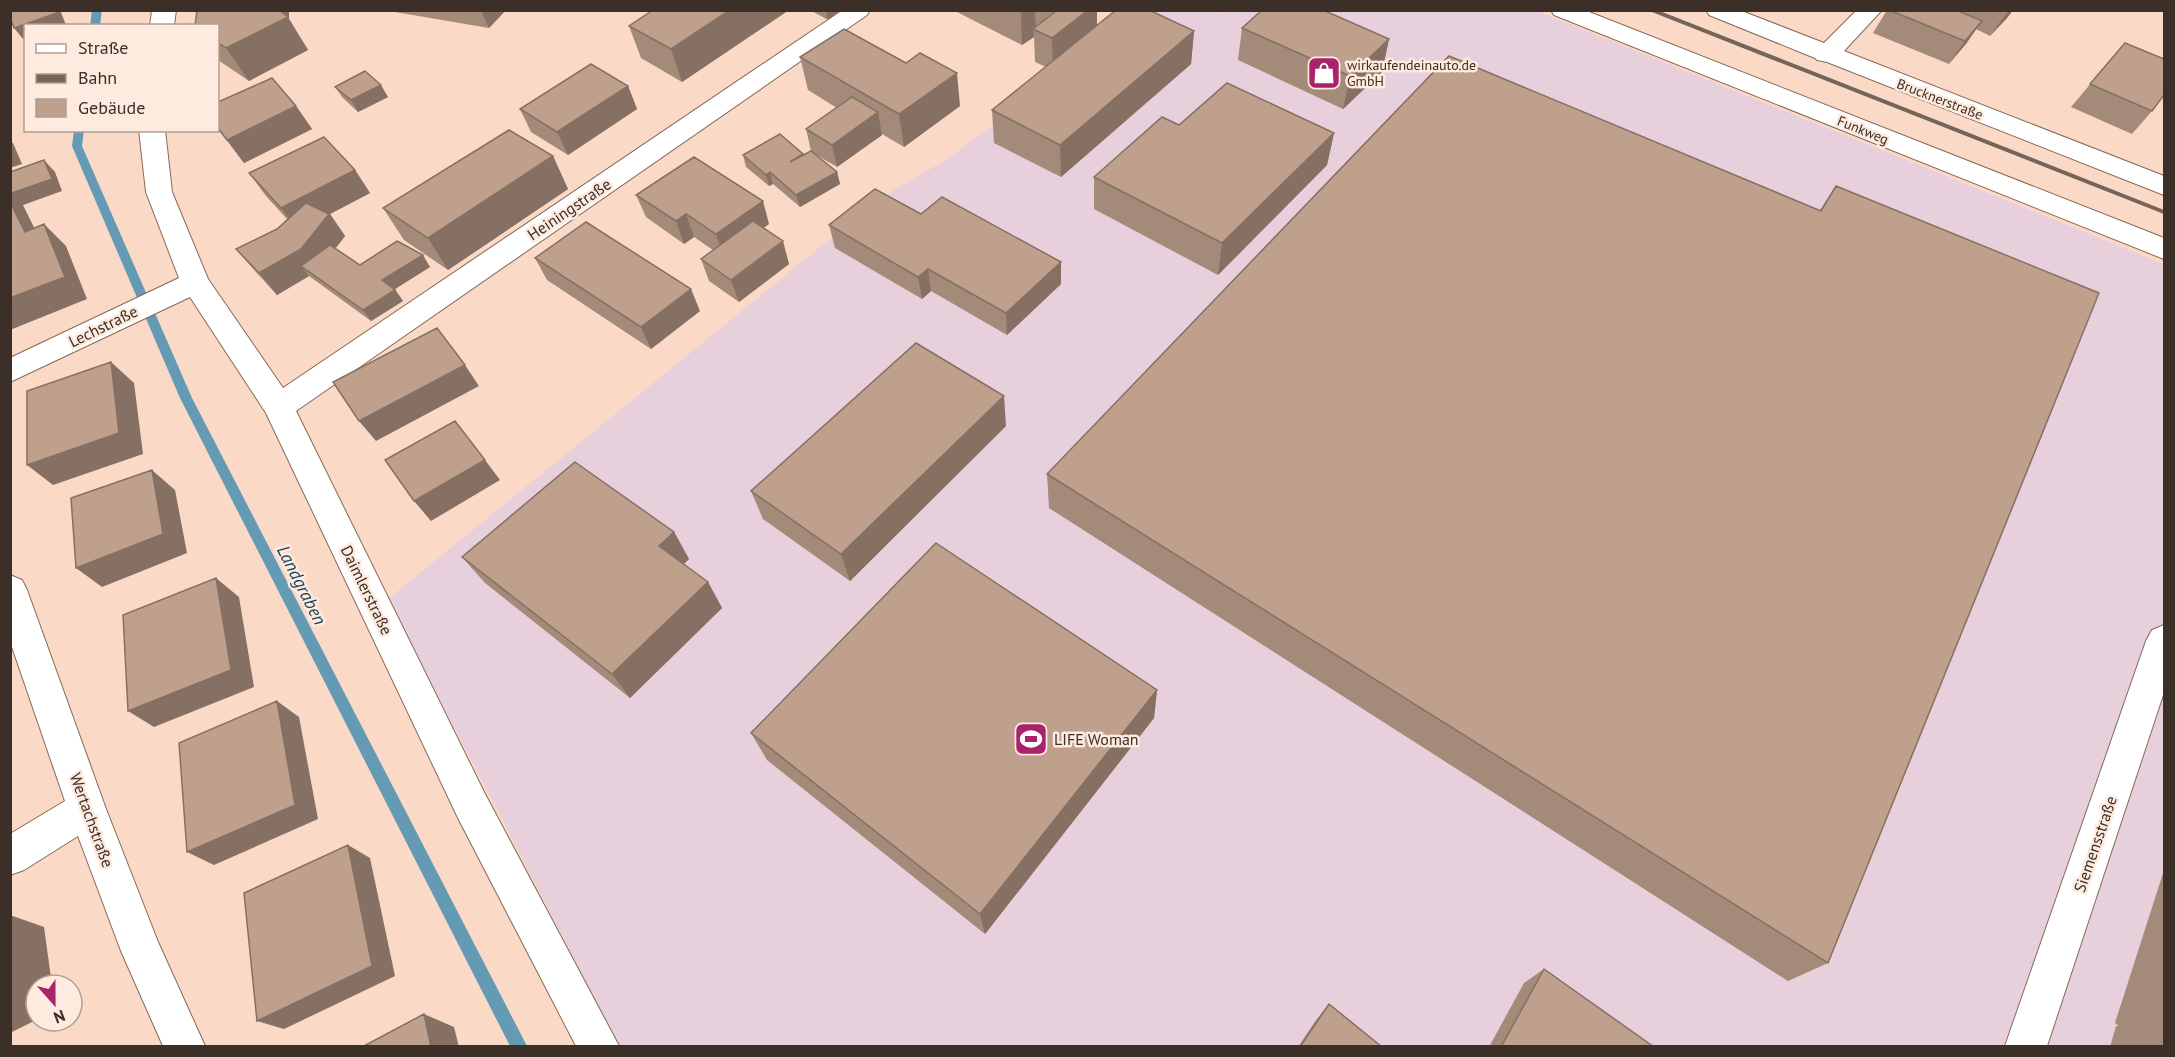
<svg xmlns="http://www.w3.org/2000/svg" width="2175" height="1057" viewBox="0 0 2175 1057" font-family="'PT Sans',sans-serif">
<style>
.industrial{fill:#e7d0dc}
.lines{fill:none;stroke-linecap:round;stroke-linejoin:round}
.stream{fill:#659ab4;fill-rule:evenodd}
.street-casing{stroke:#856957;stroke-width:2}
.street{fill:#fff;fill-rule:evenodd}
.rail{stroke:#766458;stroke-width:4}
.wall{fill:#a38a79}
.shaded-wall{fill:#857063}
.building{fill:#bea08d;stroke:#857063;stroke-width:1.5}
.labels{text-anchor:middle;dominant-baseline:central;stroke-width:5;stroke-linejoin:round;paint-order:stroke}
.far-poi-label{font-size:14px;fill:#3b2f27;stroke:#feeade;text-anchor:start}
.far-street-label{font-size:14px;fill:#3b2f27;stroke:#feeade}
.street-label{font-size:16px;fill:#3b2f27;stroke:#feeade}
.poi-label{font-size:16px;fill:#3b2f27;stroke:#feeade;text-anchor:start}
.water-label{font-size:18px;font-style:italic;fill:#154255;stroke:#feeade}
</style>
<rect width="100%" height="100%" fill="#fadac6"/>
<path class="industrial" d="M1215 10 1220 13 1223 10 1537 11 2164 264V1046H619L388 599 879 199 949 158 1145 11Z"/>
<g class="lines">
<path class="stream" d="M92 10H102L100 26H90Z
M74 130H84L82 146 192 398 527 1046H510L180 398 72 146Z"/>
<defs>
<path id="street" d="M152 10H176L174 26H150Z
M843 10H870L867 15 296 411 484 792 619 1046H576L458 818 266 413 190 297 10 382V358L179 278 146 192 139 130H165L172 192 208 279 283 388Z
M1551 10H1584L2164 238V259L1554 15Z
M1706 10H1739L1824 43 1857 10H1882L1844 51 2164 176V195L1827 62 1817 60 1815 58 1709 15Z
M10 575 22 580 27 590 106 809 158 942 205 1046H163L121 951 78 836 24 870 10 875V834L65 801 10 641Z
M2164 625V692L2047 1046H2005L2146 641 2152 630Z"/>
</defs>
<use href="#street" class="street-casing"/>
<use href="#street" class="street"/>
<path class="rail" d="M1652 10 2164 212"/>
</g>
<path class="wall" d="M394 10H506L489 28 395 12Z
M653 10H789L682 82 641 58 629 26Z
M810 10H841L828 20Z
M953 10H1097V26L1194 31 1191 64 1061 177 994 143 992 110 1046 67 1035 62 1034 37 1022 45Z
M1887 10H2013L2007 18 1990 36 1976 29 1949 64 1873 33Z
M289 19 308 50 249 81 218 60V26Z
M1242 28 1389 39 1382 72 1343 109 1238 60Z
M2125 43 2152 111 2132 134 2071 107Z
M800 57 960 106 904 147 882 134V135L837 167 815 154 837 172 840 184 800 207 773 184 769 186 746 167 743 155H804L811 151 806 129 837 108 808 90Z
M628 86 637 109 568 155 531 132 520 109Z
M335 87 388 97 358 112 343 98Z
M218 102 296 106 312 129 244 163 218 129Z
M1179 125 1334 133 1327 165 1218 275 1094 209V177Z
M553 156 568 189 448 270 404 240 383 208Z
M355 170 370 193 330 214 345 236 335 249 360 265 430 267 395 289 403 301 371 321 309 276 277 295 255 271 236 249 277 229 287 219 266 196 249 173Z
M1836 186 1828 963 1788 981 1049 508 1047 474 1820 210Z
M636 195 769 224 763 228 789 264 739 302 709 281 701 259 713 250 694 237 684 244 646 217Z
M921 214 1061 284 1007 335 931 291 922 299 835 248 829 225Z
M535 258 700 311 651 349 547 280Z
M1006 426 850 581 763 519 751 491Z
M674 532 689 559 684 564 708 582 722 608 630 698 485 583 462 557Z
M1157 690 1154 718 985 934 767 760 751 733Z
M2164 870V1047H2110L2116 1026H2119L2115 1023Z
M1544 969 1654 1047H1489L1524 983Z
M1329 1004 1382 1047H1298L1316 1020Z"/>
<path class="shaded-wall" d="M56 10H60L66 25 26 26V39L24 40 14 28Z
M273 10H289V19L308 50 249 81 226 48Z
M481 10H506L489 28Z
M730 10H789L682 82 671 49Z
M826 10H841L828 20Z
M1023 10H1035L1036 30 1033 29 1034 37 1022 45 1021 12Z
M1088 10H1097V37L1053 71 1052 38Z
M2009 10H2013L2007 18 1990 36Z
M1982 21 1966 44 1949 64 1965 41Z
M1194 31 1191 64 1061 177 1060 145Z
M1389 39 1382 72 1343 109 1350 76Z
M957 73 960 106 904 147 899 114Z
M381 85 388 97 358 112 351 100Z
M628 86 637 109 568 155 557 132Z
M296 106 312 129 244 163 227 140Z
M878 112 882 135 837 167 832 145Z
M1334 133 1327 165 1218 275 1222 243Z
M10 141 13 143 22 164 10 168Z
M553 156 568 189 448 270 428 238Z
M44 160 55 172 62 191 23 205 47 254 25 232 10 202V192L12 193Z
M355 170 370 193 330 214 345 236 318 271 301 266 309 276 277 295 259 273 298 231 281 208Z
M770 172 773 184 769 186 766 175Z
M837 172 840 184 800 207 796 195Z
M763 201 769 224 723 257 716 234Z
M686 214 694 237 684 244 676 221Z
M44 224 66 246 87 299 10 330V298Z
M783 241 789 264 739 302 731 280Z
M423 255 430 267 390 292 382 280Z
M1061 262V284L1007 335 1006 313Z
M928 269 931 291 922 299 918 277Z
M691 289 700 311 651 349 641 327Z
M395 290 403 301 371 321 363 310Z
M111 362 134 383 143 454 53 485 27 465Z
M465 365 479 386 376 441 359 421Z
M1004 396 1006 426 850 581 841 554Z
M485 460 500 480 431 521 414 501Z
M152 470 175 490 187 553 102 587 76 568Z
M674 532 689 559 674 573 659 546Z
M216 578 239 597 254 687 154 727 128 711Z
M708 582 722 608 630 698 612 674Z
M1157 690 1154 718 985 934 980 914Z
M277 701 299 717 318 819 214 865 187 852Z
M348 845 370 858 395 976 284 1029 257 1021Z
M10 915 44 927 52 985H36V1020L10 1033Z
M424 1014 454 1027 459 1047H431Z"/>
<path class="building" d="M10 10H56L57 13 14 28 10 17Z
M197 10H279L288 17 226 48 218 43V26H195Z
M653 10H730L671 49 629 26Z
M1051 10H1088L1052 38 1033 29 1055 12Z
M1116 10H1149L1194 31 1060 145 992 110Z
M1262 10H1323L1389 39 1350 76 1242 28Z
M1889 10H1956L1982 21 1965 41Z
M844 29 906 63 920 53 957 73 899 114 800 57Z
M2125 43 2164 59V95L2152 111 2090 84Z
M1449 56 1821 211 1836 186 2099 293 1828 963 1047 474Z
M591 64 628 86 557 132 520 109Z
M365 71 381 85 351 100 335 87Z
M272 78 296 106 227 140 218 128V102Z
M1227 83 1334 133 1222 243 1094 177 1162 117 1179 125Z
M852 97 878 112 832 145 806 129Z
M509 130 553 156 428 238 383 208Z
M780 134 803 154 790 162 811 151 837 172 796 195 770 172 766 175 743 155Z
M324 137 355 170 281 208 249 173Z
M694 157 763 201 716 234 686 214 676 221 636 195Z
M44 160 52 179 12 193 10 189V172Z
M875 189 921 214 942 197 1061 262 1006 313 928 269 918 277 829 225Z
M10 202 25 232 44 224 65 277 10 298Z
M306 203 329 214 301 249 259 273 236 249 277 229Z
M753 221 783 241 731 280 701 259Z
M586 222 691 289 641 327 535 258Z
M397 241 423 255 382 280 395 290 363 310 301 266 330 245 360 265Z
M437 328 465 365 359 421 333 382Z
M916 343 1004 396 841 554 751 491Z
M111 362 119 433 27 465V391Z
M455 421 485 460 414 501 385 460Z
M575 462 674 532 659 546 708 582 612 674 462 557Z
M152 470 163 534 76 568 71 498Z
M936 543 1157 690 980 914 751 733Z
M216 578 231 670 128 711 123 615Z
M277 701 295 805 187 852 179 743Z
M348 845 372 966 257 1021 244 893Z
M1544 969 1654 1047H1501Z
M1329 1004 1382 1047H1300Z
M424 1014 431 1047H362Z"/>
<defs>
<symbol id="shop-square" viewBox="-11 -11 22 22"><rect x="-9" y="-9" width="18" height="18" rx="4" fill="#a9226b" stroke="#feeade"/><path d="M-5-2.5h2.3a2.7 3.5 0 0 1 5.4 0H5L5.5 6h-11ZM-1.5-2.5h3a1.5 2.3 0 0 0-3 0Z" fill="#fff"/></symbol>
<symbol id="stadium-square" viewBox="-11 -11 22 22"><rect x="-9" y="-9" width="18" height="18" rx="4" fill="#a9226b" stroke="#feeade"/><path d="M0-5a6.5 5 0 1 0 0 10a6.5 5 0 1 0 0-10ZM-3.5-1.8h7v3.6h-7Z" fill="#fff"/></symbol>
</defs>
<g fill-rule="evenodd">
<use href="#shop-square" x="1305" y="54" width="38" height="38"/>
<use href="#stadium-square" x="1012" y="720" width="38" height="38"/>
</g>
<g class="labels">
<g class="far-poi-label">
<text x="1347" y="65">wirkaufendeinauto.de<tspan x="1347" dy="16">GmbH</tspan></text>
</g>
<g class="far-street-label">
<text transform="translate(1940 99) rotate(21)">Brucknerstraße</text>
<text transform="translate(1863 130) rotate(22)">Funkweg</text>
</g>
<g class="street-label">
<text transform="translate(569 209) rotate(-34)">Heiningstraße</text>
<text transform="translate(103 326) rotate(-26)">Lechstraße</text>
<text transform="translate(367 590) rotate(64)">Daimlerstraße</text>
<text transform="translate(92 820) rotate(70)">Wertachstraße</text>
<text transform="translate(2095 844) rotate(-71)">Siemensstraße</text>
</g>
<g class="poi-label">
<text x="1054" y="739">LIFE Woman</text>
</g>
<g class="water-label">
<text transform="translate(302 585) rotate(63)">Landgraben</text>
</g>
</g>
<rect width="2175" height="1057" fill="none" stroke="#3b2f27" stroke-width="24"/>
<rect x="24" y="24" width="195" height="108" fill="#feeade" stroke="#b09f95" stroke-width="1.5"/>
<rect x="36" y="44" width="30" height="9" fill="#ffffff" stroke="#b09f95" stroke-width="1.5"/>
<text x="78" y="54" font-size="18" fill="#3b2f27">Straße</text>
<rect x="36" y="74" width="30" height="9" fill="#766458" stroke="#b09f95" stroke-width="1.5"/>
<text x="78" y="84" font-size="18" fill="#3b2f27">Bahn</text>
<rect x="36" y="99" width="30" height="18" fill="#bea08d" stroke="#b09f95" stroke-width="1.5"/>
<text x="78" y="114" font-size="18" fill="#3b2f27">Gebäude</text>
<g transform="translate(54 1003) rotate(159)"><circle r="28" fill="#feeade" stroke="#b09f95" stroke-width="1.5"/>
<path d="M0-4.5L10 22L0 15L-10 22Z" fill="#a9226b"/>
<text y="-9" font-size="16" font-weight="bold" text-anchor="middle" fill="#3b2f27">N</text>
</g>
</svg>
